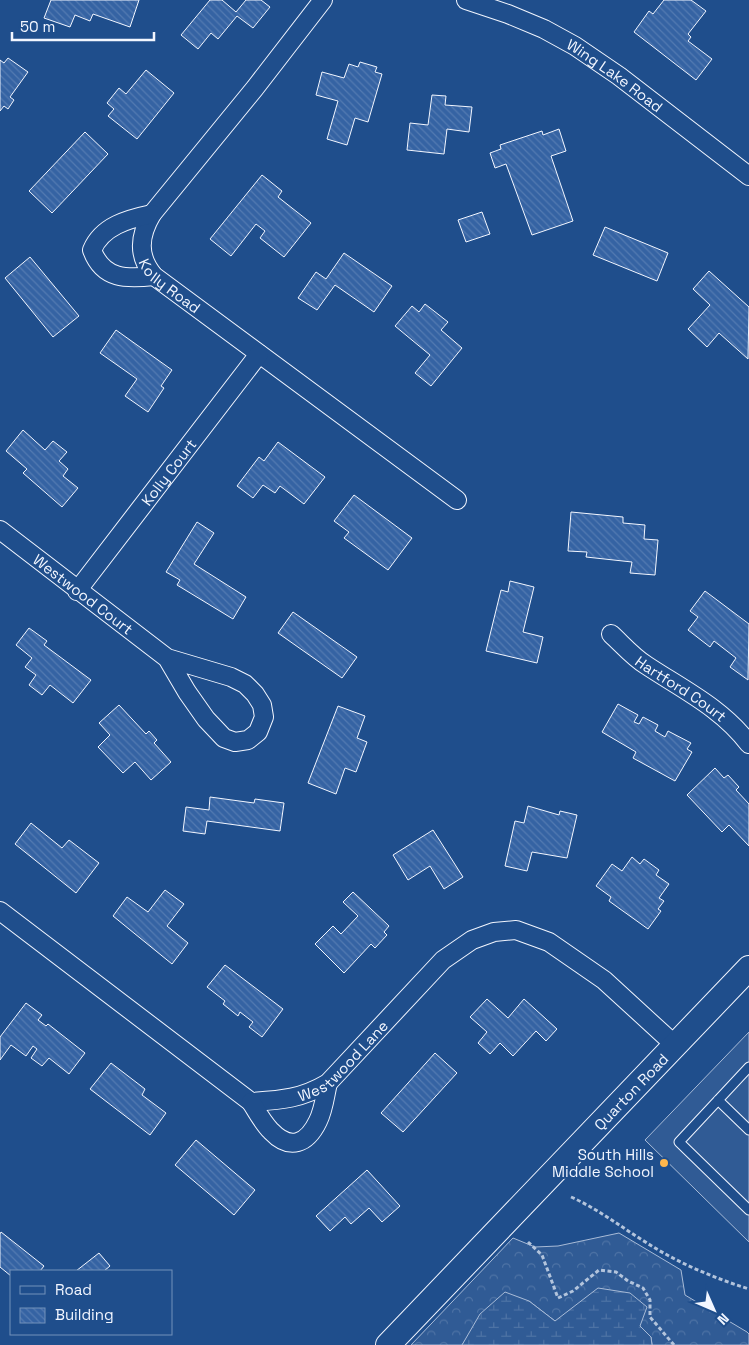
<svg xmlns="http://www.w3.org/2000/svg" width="749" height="1345" viewBox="0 0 749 1345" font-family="'Space Grotesk',sans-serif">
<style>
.forest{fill:url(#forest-crowns);stroke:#a8bbd7}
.wetland{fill:url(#wetland-marsh);stroke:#a8bbd7}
.built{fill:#305b95;stroke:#a8bbd7}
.building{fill:url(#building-back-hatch);stroke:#f2f6ff}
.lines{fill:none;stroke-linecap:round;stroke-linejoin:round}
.lane-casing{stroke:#f2f6ff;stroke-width:11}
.street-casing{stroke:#f2f6ff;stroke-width:20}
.secondary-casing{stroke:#f2f6ff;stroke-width:26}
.path{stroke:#b3c4dc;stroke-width:3;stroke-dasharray:4 2.5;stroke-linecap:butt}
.lane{stroke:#1f4e8c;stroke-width:9}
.street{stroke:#1f4e8c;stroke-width:18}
.secondary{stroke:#1f4e8c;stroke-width:24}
.poi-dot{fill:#ffb74d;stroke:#1f4e8c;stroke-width:2}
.labels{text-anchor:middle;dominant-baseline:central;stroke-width:4;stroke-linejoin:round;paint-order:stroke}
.street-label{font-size:15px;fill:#f2f6ff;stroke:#1f4e8c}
.poi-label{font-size:15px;fill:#f2f6ff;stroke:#1f4e8c;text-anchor:end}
</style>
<defs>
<pattern id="forest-crowns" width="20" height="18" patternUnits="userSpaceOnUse" patternTransform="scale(1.25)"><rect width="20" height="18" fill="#305b95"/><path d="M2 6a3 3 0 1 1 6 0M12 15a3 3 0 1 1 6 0" fill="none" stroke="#4e73a5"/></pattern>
<pattern id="wetland-marsh" width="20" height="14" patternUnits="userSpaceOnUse" patternTransform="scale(1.25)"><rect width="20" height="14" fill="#305b95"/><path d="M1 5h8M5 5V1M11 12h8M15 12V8" fill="none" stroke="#4e73a5"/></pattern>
<pattern id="building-back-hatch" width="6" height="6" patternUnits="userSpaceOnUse" patternTransform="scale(1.25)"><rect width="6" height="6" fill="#3563a3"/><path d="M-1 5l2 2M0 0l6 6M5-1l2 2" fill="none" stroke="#537ab1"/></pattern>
</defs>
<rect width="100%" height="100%" fill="#1f4e8c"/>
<path class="forest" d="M619 1233 681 1270 685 1295 747 1332 749 1334V1345H652L651 1337 640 1326 555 1321 529 1301 468 1336 462 1345H411L513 1238 535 1247 558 1246Z"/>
<path class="wetland" d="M598 1288 630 1293 647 1307 640 1326 651 1337 652 1345H462L480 1314 505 1292 529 1301 555 1321Z"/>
<path class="built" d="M749 1032V1242L645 1140Z"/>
<path class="building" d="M51 0H139L130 27 93 14 90 21 75 15 70 27 44 18Z
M210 0H222L236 12 246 0H261L270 7 253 28 237 16 218 39 211 33 198 49 181 35Z
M664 0H691L706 11 688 34 691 37 688 41 712 59 696 80 634 32 649 11 653 14Z
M8 58 28 72 10 97 14 100 8 109 4 106 0 111V60L4 63Z
M360 62 377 67 375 72 382 74 368 122 355 118 347 145 327 139 338 101 316 95 322 72 344 78 349 64 358 67Z
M146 70 174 93 137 139 108 116 114 109 107 103 119 88 126 94Z
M432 95 446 96 445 105 472 107 469 132 447 129 444 154 407 150 410 123 428 125Z
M559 129 566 151 551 156 573 221 532 235 506 164 495 168 490 153 501 149 500 145 542 131 543 135Z
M85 132 108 154 52 213 29 191Z
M262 175 282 191 278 197 311 223 284 257 260 238 265 231 256 224 231 256 210 239Z
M482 212 490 234 466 242 458 220Z
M605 227 668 253 657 281 593 255Z
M344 253 392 286 374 312 335 285 317 310 298 298 316 272 326 279Z
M30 257 79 316 53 337 5 278Z
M709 271 749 307 748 359 719 333 707 347 688 329 710 305 693 289Z
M425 304 448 322 441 330 462 348 431 386 415 373 430 355 395 326 412 306 419 312Z
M116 330 172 370 161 386 164 388 148 412 125 396 137 379 100 353Z
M23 430 45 450 53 441 67 452 59 461 68 469 63 476 78 488 62 507 23 473 27 469 6 451Z
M278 442 325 477 304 504 280 486 275 493 263 485 253 498 237 486 259 457 264 461Z
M354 495 412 538 388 570 344 538 349 532 334 521Z
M571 512 623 517V523L645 525 644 539 658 540 655 575 630 573 632 562 586 557 587 552 568 551Z
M197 522 214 533 194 564 246 597 233 619 177 585 180 580 166 572Z
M510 581 534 587 523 632 543 637 537 663 486 651 501 590 508 592Z
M705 591 749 624 748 680 730 667 736 658 714 641 710 647 688 630 698 617 690 611Z
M293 612 357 657 342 678 278 633Z
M29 628 47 641 44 645 91 680 73 703 50 685 42 695 29 685 36 675 25 667 32 658 16 645Z
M618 704 638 715 634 722 639 724 643 717 658 725 655 731 665 737 668 731 691 743 687 749 692 752 675 781 633 758 636 752 602 732Z
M119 705 146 734 149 731 157 740 154 743 171 762 151 780 135 762 123 773 98 747 110 735 99 723Z
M338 706 365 716 357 738 367 742 356 772 345 768 336 794 308 783Z
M715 768 724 778 728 775 739 787 736 790 749 804V846L729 825 722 832 687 795Z
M210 797 254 803 255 799 284 803 280 831 207 821 205 834 183 831 186 807 209 810Z
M528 806 559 815 560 811 577 815 567 858 532 852 527 871 505 866 515 821 524 823Z
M31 823 62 848 69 840 99 863 76 893 15 844Z
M433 830 463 877 444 889 430 866 408 880 393 855Z
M632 857 640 864 644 859 659 870 656 875 669 884 659 898 664 901 658 909 661 911 648 929 609 901 611 897 596 886 612 864 622 871Z
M165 890 184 904 167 926 188 943 172 964 113 916 127 897 148 912Z
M353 892 389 926 384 932 387 935 375 948 371 944 344 973 315 944 333 926 341 934 358 916 343 902Z
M225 965 283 1009 262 1037 249 1027 253 1022 240 1012 238 1016 223 1004 225 1001 207 987Z
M487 999 508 1018 524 999 557 1029 546 1041 536 1031 513 1056 500 1043 490 1054 478 1043 487 1032 470 1017Z
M26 1003 42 1015 38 1020 46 1026 48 1024 85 1053 69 1074 49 1058 42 1066 31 1058 37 1049 33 1046 26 1056 11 1045 0 1060V1037Z
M435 1053 457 1073 403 1132 381 1113Z
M111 1063 145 1089 142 1095 166 1113 150 1135 90 1089Z
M196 1140 255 1190 234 1215 175 1165Z
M367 1170 400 1206 382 1222 369 1208 351 1224 345 1217 330 1231 316 1216Z
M1 1232 44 1266 40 1271H11V1276L0 1267V1234Z
M99 1253 110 1266 104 1271H76Z"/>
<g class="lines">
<defs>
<path id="lane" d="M749 1067 679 1142 749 1210
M718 1100 749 1130"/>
<g id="street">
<path id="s1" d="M323 0 255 88 152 214C139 236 137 256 154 276L457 500"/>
<path id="s2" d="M466 0 508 14 544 29 575 46 619 76 749 176"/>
<path d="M152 214C128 219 102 226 92 250 103 280 127 279 154 276"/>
<path id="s3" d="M0 530 167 658 231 677 245 684 255 694 262 705 264 717 258 732 248 740 235 742 224 738 206 719 187 692 167 658"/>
<path id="s4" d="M77 591 259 354"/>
<path id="s5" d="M611 634C622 644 633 657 646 665 682 689 722 708 749 744"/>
<path id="s6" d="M0 911 251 1102C281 1100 301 1099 328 1083L443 960 472 940 494 932 516 930 549 942 604 980 675 1045"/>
<path d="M251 1102C257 1112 263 1123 271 1131 290 1151 307 1144 318 1121 324 1109 325 1095 328 1083"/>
</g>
<g id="secondary">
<path id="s7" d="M388 1345 749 968"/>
</g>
</defs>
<use href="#lane" class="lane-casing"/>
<use href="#street" class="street-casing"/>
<use href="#secondary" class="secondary-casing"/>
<path class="path" d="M571 1197C598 1209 621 1227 647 1243 678 1263 714 1278 749 1289
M528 1242 542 1255 558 1298 573 1291 599 1270 616 1272 628 1281 643 1288 650 1300V1317L674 1345"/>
<use href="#lane" class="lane"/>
<use href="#street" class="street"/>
<use href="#secondary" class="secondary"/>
</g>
<circle class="poi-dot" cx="664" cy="1163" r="5"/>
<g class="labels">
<g class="street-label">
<text stroke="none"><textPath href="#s2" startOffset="168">Wing Lake Road</textPath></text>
<text stroke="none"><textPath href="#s1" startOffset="359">Kolly Road</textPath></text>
<text stroke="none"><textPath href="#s4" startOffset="150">Kolly Court</textPath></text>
<text stroke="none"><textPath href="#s3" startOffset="105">Westwood Court</textPath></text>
<text stroke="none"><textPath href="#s5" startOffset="89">Hartford Court</textPath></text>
<text stroke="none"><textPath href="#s6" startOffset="421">Westwood Lane</textPath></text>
<text stroke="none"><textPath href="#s7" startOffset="351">Quarton Road</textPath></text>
</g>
<g class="poi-label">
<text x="654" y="1154">South Hills<tspan x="654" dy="17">Middle School</tspan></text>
</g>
</g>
<rect x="10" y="1270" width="162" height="65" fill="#1f4e8c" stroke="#7391ba"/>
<rect x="20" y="1286" width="25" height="8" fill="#1f4e8c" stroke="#7391ba"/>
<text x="55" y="1295" font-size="15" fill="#f2f6ff">Road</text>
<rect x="20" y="1308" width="25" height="15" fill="url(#building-back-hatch)" stroke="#7391ba"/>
<text x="55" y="1320" font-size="15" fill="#f2f6ff">Building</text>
<g transform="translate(714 1310) rotate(135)" stroke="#1f4e8c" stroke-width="4" paint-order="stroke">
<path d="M0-4L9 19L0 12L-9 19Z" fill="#f2f6ff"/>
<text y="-8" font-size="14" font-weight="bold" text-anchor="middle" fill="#f2f6ff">N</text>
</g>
<path d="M12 32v8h142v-8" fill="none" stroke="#f2f6ff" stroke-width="2.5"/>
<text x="20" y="32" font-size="15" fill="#f2f6ff" stroke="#1f4e8c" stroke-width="4" paint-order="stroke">50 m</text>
</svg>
